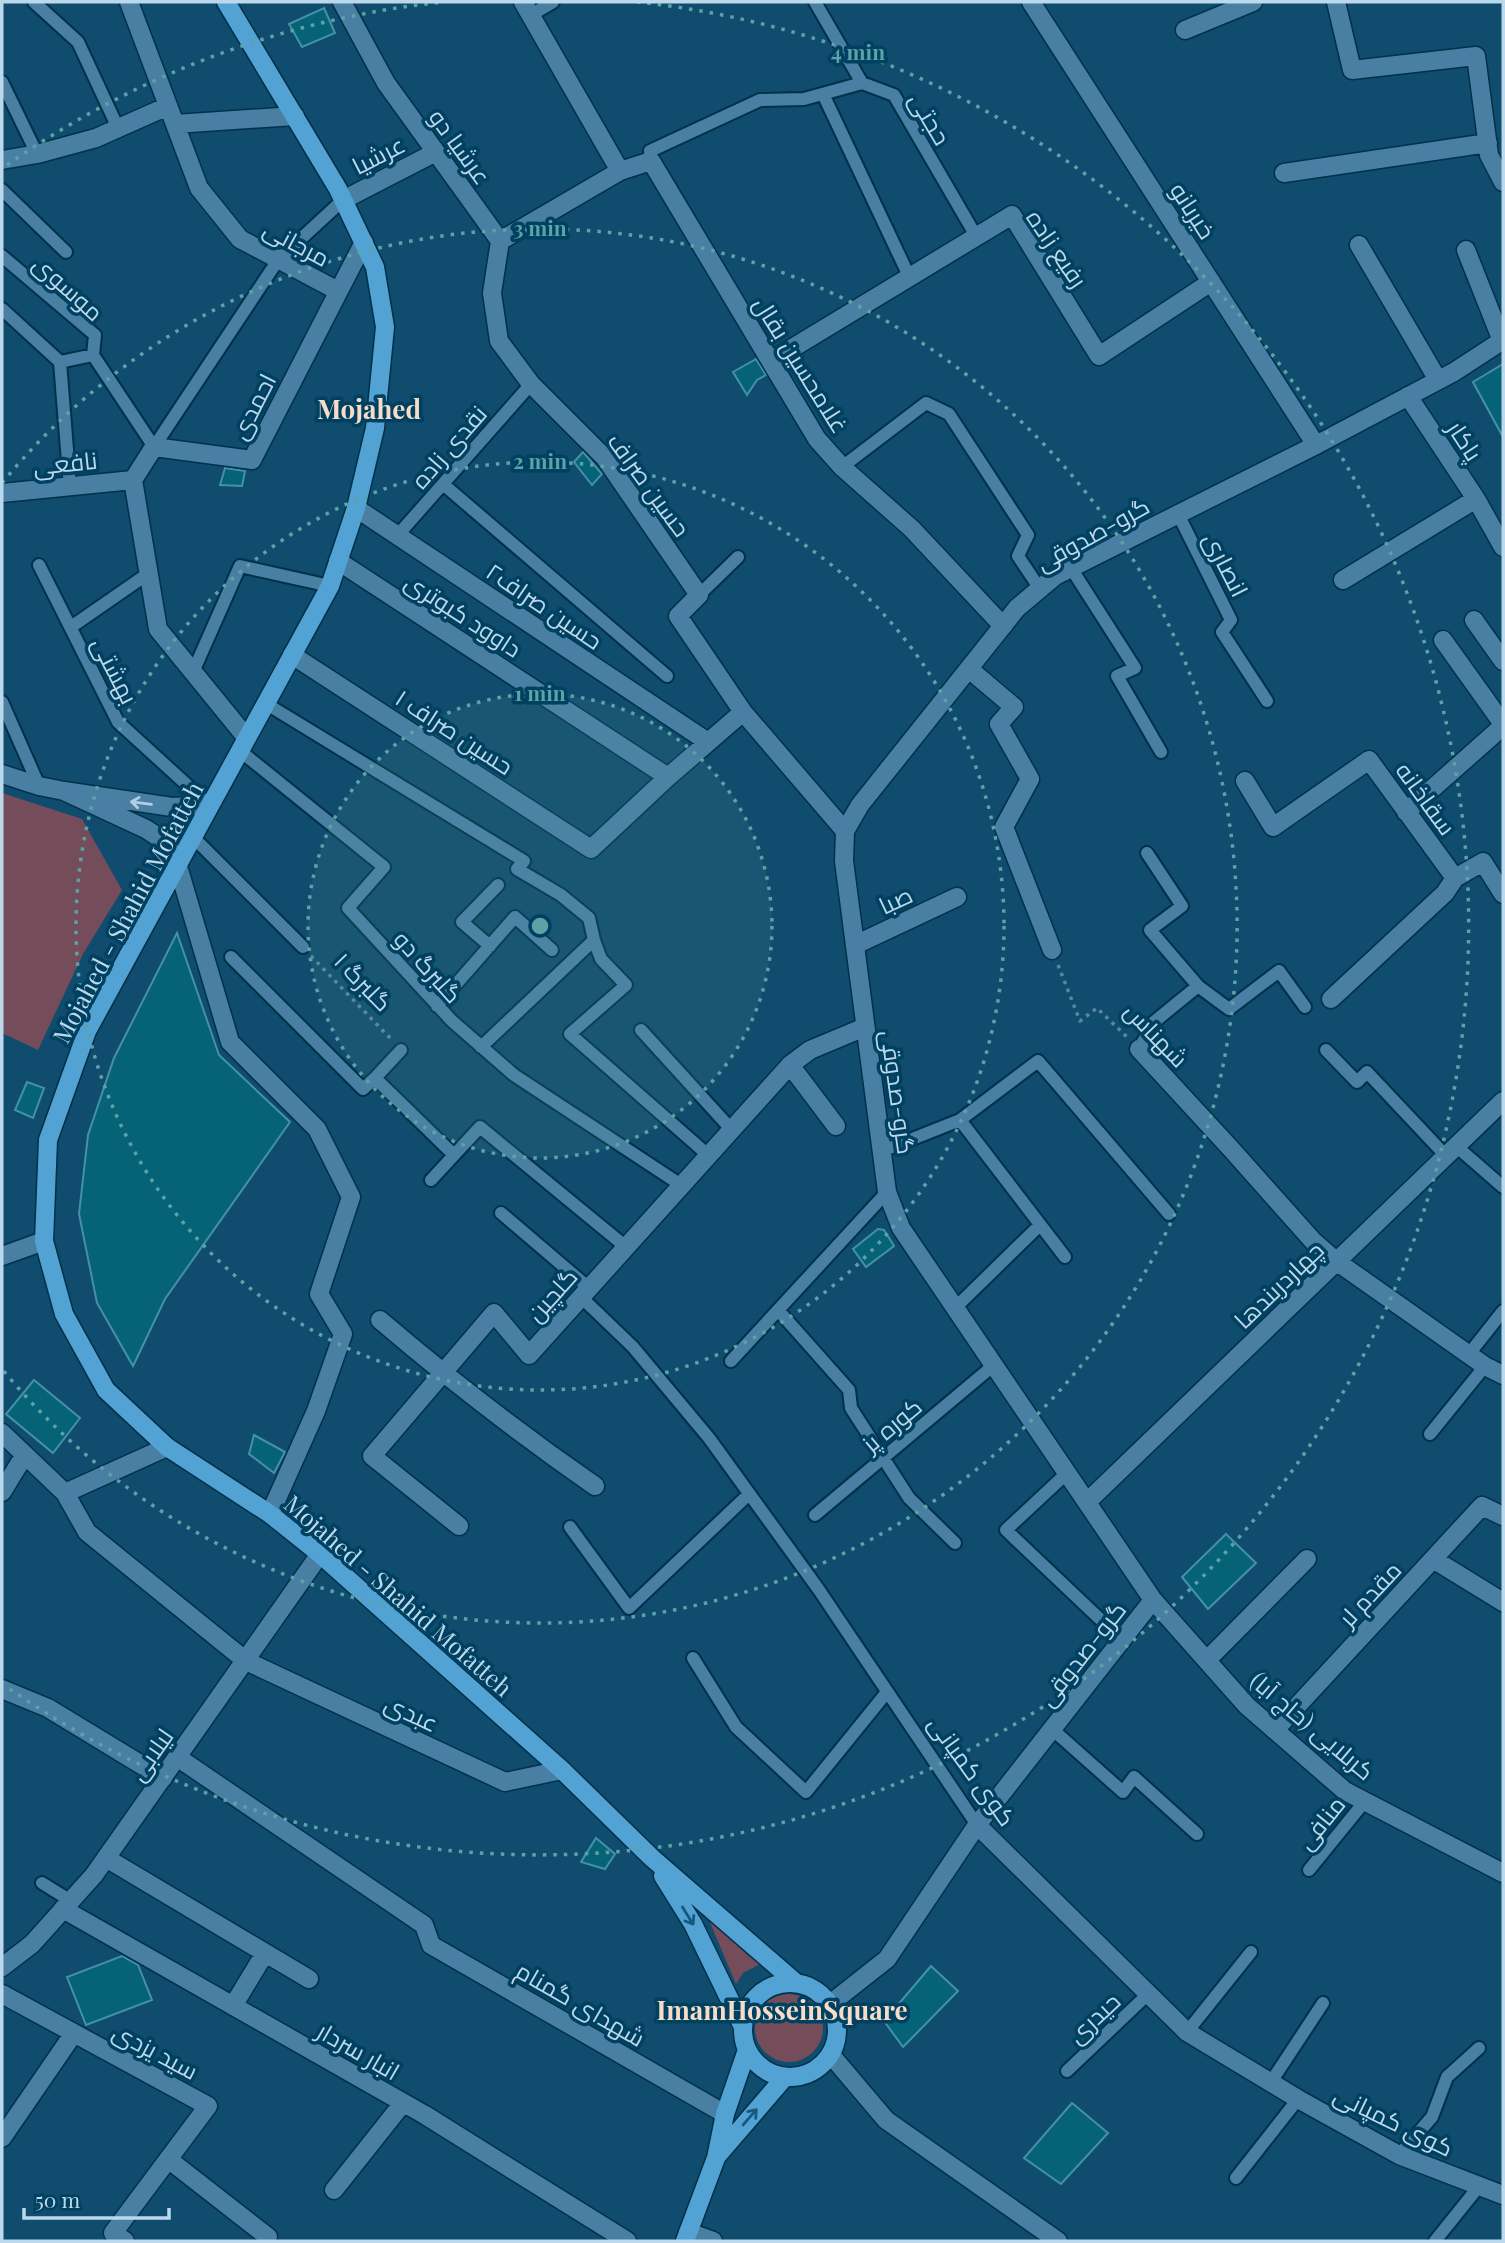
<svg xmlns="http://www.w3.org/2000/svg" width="1505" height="2243" viewBox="0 0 1505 2243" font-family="'Playfair Display',Cairo,serif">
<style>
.green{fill:#754d5a}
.building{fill:#066277;stroke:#4591a6;stroke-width:2}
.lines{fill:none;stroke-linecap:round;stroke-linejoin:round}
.service-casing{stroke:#02314a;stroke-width:16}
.minor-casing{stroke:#02314a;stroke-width:21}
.tertiary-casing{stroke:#02314a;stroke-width:21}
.secondary-casing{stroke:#02314a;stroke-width:21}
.primary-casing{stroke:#02314a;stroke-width:21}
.path{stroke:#5786a1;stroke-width:3.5;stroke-dasharray:3.5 5;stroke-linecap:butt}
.service{stroke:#487fa3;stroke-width:12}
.minor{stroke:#487fa3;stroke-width:18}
.tertiary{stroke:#487fa3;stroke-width:18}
.secondary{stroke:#487fa3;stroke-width:18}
.primary{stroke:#53a2d4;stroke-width:18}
.oneway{stroke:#b0cfe4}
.oneway2{stroke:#15597e}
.ring{fill:none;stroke:#5da2a6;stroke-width:3.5;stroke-dasharray:3.5 7}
.labels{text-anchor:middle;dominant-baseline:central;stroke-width:7;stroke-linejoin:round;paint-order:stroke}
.street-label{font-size:24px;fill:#bcd8eb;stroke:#004162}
.neighbourhood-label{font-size:26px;font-weight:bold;fill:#f7dcc8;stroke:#004162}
.centre{fill:#5da2a6;stroke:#004162;stroke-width:3.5}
.ring-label{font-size:21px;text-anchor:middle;font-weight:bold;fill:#5da2a6;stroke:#004162;stroke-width:7;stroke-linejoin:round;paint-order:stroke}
</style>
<rect width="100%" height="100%" fill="#0f4c6d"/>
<path class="green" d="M2 793 82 819 122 890 83 954 38 1050 2 1033Z
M706 1913 766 1961 743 1973 736 1984Z
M755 2028a34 34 0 1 1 68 0a34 34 0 1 1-68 0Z"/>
<path class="building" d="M324 8 335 33 302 47 289 24Z
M756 359 766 375 757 380 747 395 733 372Z
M1503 364V437L1473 382Z
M583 452 602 474 592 485 574 462Z
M225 468 245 471 242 486 220 485Z
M177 933 219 1055 290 1122 165 1299 133 1366 97 1303 79 1214 88 1135 114 1058Z
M27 1082 44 1088 33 1118 15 1110Z
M878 1229 884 1230 894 1246 866 1267 853 1249Z
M34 1380 80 1418 53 1453 6 1414Z
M254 1435 285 1452 274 1473 249 1454Z
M1226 1534 1256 1563 1208 1609 1182 1577Z
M596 1838 615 1854 605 1869 581 1862Z
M122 1956 138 1965 152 2000 86 2025 67 1977Z
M931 1966 958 1991 903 2047 884 2021Z
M1072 2103 1108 2133 1061 2184 1024 2158Z"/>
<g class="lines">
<defs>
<path id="service" d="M34 2 78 42 118 128
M815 2 862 83 894 95 976 236
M531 15 553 2
M2 82 37 154
M823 94 909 276
M651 161 650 151 760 100 804 99 862 83
M2 190 66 252
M2 256 95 335 93 355
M2 309 60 362
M842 467 926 403 949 414 1028 535 1018 556 1040 589
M443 484 667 676
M70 487 60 362 93 355 154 447 278 260 343 200
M1178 514 1231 620 1222 632 1267 701
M397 536 531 384
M39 565 118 722 209 805
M1071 568 1135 668 1117 676 1161 752
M699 595 738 557
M71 627 149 573
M193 672 240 566 330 586
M2 702 39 786
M265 703 524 861 517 869 561 895 589 918 594 940 601 959 626 985 570 1034 708 1155
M239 750 384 867 348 908 452 1021 514 1075 681 1185
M192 836 303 947
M490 946 462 922 498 885
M231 957 363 1089 375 1078
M1198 986 1229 1009 1279 971 1305 1007
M437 1006 515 917 552 950
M641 1030 731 1129
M481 1047 594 940
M1139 1049 1154 1022 1198 986 1150 930 1182 906 1147 853
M401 1050 375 1078 454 1155
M1326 1050 1357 1082 1367 1072 1446 1156
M960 1120 1065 1257
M1456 1146 1503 1187
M882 1151 960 1120 1038 1061 1169 1214
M431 1180 480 1127 626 1247
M501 1213 589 1288
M581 1297 633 1347 709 1438 819 1590 977 1825
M955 1308 1040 1225
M778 1310 849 1390 851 1408 909 1498 955 1543
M1469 1354 1503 1311
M731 1361 887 1192
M1430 1434 1485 1366
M1067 1473 1006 1530 1122 1640
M815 1515 994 1365
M570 1527 629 1608 748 1495
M693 1658 736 1727 806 1792 887 1692
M1052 1729 1123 1792 1134 1777 1197 1834
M1309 1870 1365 1801
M42 1883 71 1901
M1187 2032 1251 1952
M1067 2071 1148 1994
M1271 2082 1323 2003
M1399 2155 1432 2117 1447 2077 1479 2048
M1236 2178 1298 2099
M1435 2241 1480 2185"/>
<path id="minor" d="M129 2 199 188 240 239 338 291
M342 2 386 83 500 241 620 171 651 161 817 439 842 467 912 529 1003 626
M523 2 620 171
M1336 2 1352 70 1476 56 1489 155 1503 182
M1185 30 1253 2
M175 124 295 116
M2 160 37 154 96 138 168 106
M1284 173 1488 143
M343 200 436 152
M500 241 492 293 499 341 531 384 605 458 699 595 678 616 743 712
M1359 245 1438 380
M1466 250 1502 341
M771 361 1012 215 1099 356 1211 282
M1408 396 1476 499 1503 547
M2 493 133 480
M356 508 708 742
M338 561 668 777
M1343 580 1476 499
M1474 620 1503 661
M1443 640 1503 724
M292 655 591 849 668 777 743 712 845 831
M969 669 1014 707 999 724 1030 779 1004 827 1052 950
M246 737 158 629 133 480 154 447 252 460 364 242
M2 774 39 786 64 791 172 807 209 805
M1245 781 1273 827 1369 760 1455 878 1483 862 1503 894
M64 791 146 829 167 843 177 863 230 1042 317 1129 351 1197 319 1294 343 1334 316 1411 270 1514
M1406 812 1503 726
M855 945 957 897
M1331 999 1445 893 1455 878
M1139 1049 1232 1150 1313 1241 1336 1261 1485 1366 1503 1375
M790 1065 836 1126
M2 1256 44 1241
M380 1320C449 1379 520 1434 595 1486
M2 1433 65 1493 167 1447
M2 1492 24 1456
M65 1493 87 1532 246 1661 505 1782 562 1770
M1087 1502 1503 1101
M459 1526 372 1456 494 1313 529 1355 790 1065 810 1050 865 1027
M1433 1559 1503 1602
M1207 1660 1307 1559
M2 1689 48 1708 163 1778
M1275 1730 1482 1506 1503 1516
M177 1757 424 1925 431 1945 725 2114
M977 1825 1187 2032 1298 2099 1399 2155 1503 2195
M106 1858 309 1979
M63 1909 425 2115 627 2241
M2 1994 208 2106 113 2233 125 2241
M233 2006 265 1953
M2 2138 74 2033
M168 2159 268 2237
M334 2190 403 2103
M688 2232 713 2241"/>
<path id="tertiary" d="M1153 1600 1247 1706 1345 1791 1503 1873
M830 2004 887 1959 977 1825 1153 1600 901 1228 887 1192 844 861 845 831 860 805 1017 608 1055 576 1316 445 1454 372 1503 340
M831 2055 886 2120 1058 2241"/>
<path id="secondary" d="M1031 2 1316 445
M2 1967 32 1944 94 1875 320 1554"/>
<path id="primary" d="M226 2 338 189 375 267 385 327 375 428 356 508 330 586 87 1031 48 1140 44 1241 64 1314 106 1390 167 1447 270 1514 320 1554 562 1770 652 1858 795 1982
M663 1876 693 1924 743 2027
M743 2030a47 47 0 1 1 94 0a47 47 0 1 1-94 0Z
M718 2155 785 2077
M685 2241 716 2158 725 2114 747 2050"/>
</defs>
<use href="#service" class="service-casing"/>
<use href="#minor" class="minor-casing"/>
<use href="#tertiary" class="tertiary-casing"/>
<use href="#secondary" class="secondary-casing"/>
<use href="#primary" class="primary-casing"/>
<path class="path" d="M311 956 391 1039
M1058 965 1080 1021 1097 1008 1128 1038"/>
<use href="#service" class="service"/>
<use href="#minor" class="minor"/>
<use href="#tertiary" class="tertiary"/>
<use href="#secondary" class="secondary"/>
<use href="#primary" class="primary"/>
</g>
<defs><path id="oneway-shaft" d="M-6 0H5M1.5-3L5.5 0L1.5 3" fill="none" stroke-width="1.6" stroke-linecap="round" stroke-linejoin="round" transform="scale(1.75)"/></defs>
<use class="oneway" href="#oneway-shaft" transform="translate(141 803) rotate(-172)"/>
<g class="oneway2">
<use href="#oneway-shaft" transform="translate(688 1916) rotate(58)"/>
<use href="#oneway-shaft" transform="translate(750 2117) rotate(-49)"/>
</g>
<circle cx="540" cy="926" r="232" fill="#5da2a6" fill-opacity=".12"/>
<g class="ring">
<circle cx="540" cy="926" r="232"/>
<circle cx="540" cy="926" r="464"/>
<path d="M2 483A697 697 0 1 1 2 1369"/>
<path d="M7 165A929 929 0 0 1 443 2M637 2A929 929 0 1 1 7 1687"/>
</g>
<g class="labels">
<g class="street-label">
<text transform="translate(931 118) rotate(59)">حجتی</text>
<text transform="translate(461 146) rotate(54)">عرشیا دو</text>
<text transform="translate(378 154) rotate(-27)">عرشیا</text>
<text transform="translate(1194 210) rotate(57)">خیربانو</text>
<text transform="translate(297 242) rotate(28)">مرجانی</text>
<text transform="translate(1058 248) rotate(56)">رفیع زاده</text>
<text transform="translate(69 287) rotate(42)">موسوی</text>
<text transform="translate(802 364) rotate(58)">غلامحسین بقال</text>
<text transform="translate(252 406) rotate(-63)">احمدی</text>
<text transform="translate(1466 440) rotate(57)">پاکار</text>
<text transform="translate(448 446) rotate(-49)">نقدی زاده</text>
<text transform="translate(65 462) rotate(-6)">نافعی</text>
<text transform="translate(650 484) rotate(54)">حسین صراف</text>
<text transform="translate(1092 533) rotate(-29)">گرو-صدوقی</text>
<text transform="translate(1227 564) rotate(63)">انصاری</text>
<text transform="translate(545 605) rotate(34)">حسین صراف۲</text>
<text transform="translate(464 614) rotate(33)">داوود کبوتری</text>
<text transform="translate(116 670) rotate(63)">بهشتی</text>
<text transform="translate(455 731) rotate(33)">حسین صراف ۱</text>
<text transform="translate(1427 798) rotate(54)">سقاخانه</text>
<text transform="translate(895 899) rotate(-25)">صبا</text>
<text transform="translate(127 912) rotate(-62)">Mojahed - Shahid Mofatteh</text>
<text transform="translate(429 966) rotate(48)">گلبرگ دو</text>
<text transform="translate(364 981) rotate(46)">گلبرگ ۱</text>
<text transform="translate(1157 1034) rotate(46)">شهناس</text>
<text transform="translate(899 1092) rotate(82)">گرو-صدوقی</text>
<text transform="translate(1278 1284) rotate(-44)">چهاردربندها</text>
<text transform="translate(551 1294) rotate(-48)">گلچین</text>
<text transform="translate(891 1424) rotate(-40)">کوره پز</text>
<text transform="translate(1369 1593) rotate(-47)">مقدم لر</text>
<text transform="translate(399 1595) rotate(41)">Mojahed - Shahid Mofatteh</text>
<text transform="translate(1081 1653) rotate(-52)">گرو-صدوقی</text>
<text transform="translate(412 1712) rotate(25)">عبدی</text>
<text transform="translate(1313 1725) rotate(40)">کربلایی (حاج آبا)</text>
<text transform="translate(150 1754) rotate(-55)">لیلابی</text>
<text transform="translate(973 1770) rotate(54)">کوی کمپانی</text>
<text transform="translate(1320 1822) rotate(-51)">منافی</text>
<text transform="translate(581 2003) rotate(30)">شهدای گمنام</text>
<text transform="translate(1093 2017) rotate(-43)">حیدری</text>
<text transform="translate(156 2050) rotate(28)">سید یزدی</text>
<text transform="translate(359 2050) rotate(30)">انبار سردار</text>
<text transform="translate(1394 2120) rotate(26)">کوی کمپانی</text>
</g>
<g class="neighbourhood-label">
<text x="369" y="408">Mojahed</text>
<text x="782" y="2009">ImamHosseinSquare</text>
</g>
</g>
<circle cx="540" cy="926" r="10" class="centre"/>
<g class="ring-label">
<text x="858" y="60">4 min</text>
<text x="540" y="236">3 min</text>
<text x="540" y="469">2 min</text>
<text x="540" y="701">1 min</text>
</g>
<rect width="1505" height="2243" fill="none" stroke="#bcd8eb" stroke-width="7"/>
<path d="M24 2208v10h145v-10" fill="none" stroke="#bcd8eb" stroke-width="3.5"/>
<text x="35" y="2208" font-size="21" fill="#bcd8eb" stroke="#004162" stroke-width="5" paint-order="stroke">50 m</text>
</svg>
